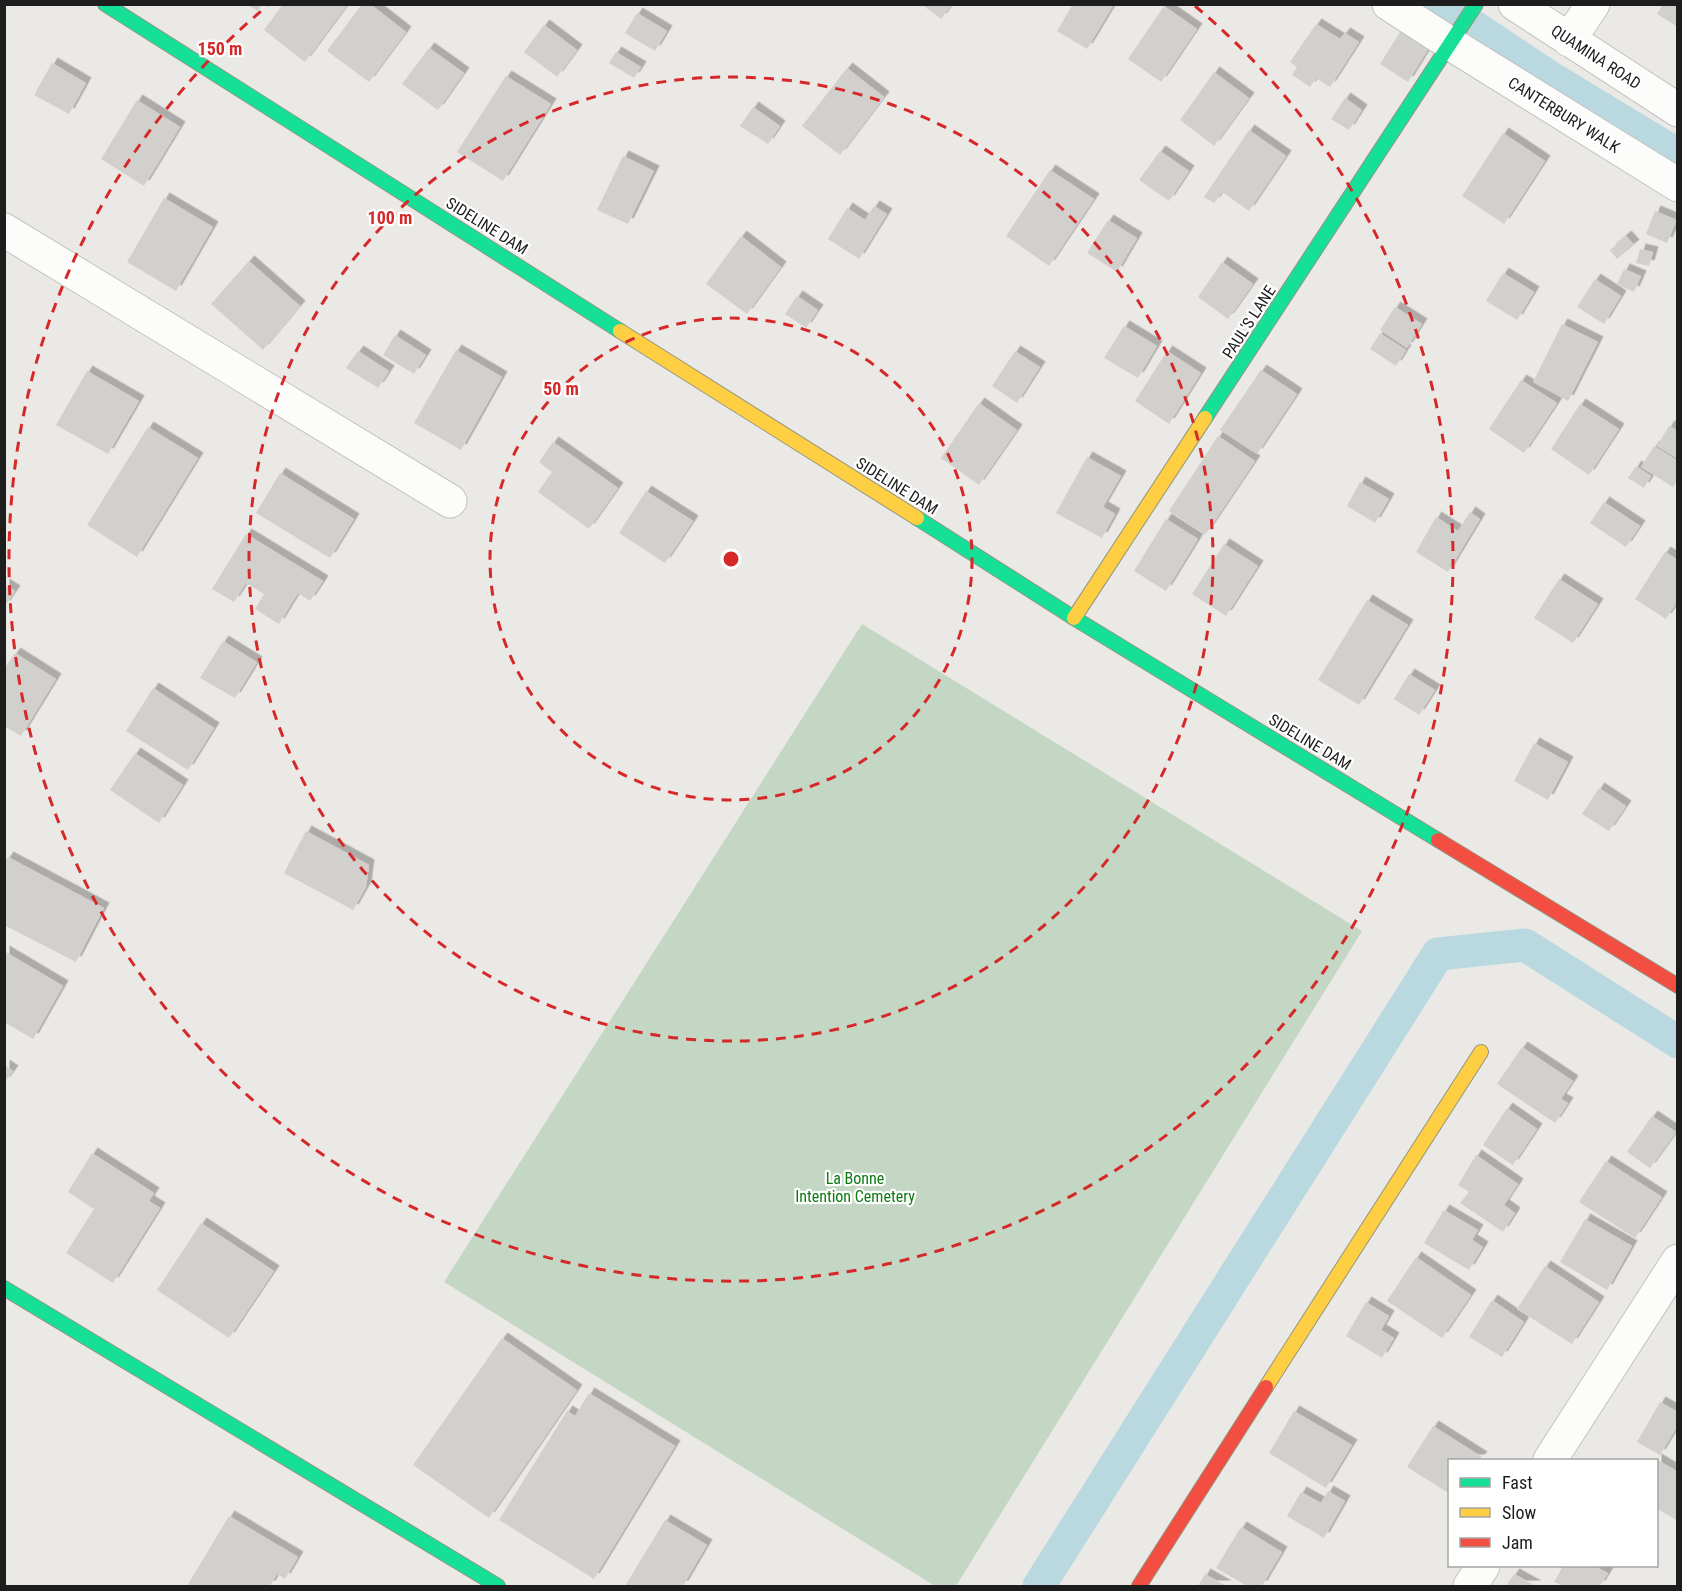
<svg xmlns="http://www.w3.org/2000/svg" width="1682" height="1591" viewBox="0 0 1682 1591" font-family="'Roboto Condensed',sans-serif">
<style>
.cemetery{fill:#c4d6c4}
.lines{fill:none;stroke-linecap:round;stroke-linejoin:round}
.canal{stroke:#b9d8df;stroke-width:33}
.building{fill:#d2d0cd;filter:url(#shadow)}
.street-casing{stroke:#c4c3c2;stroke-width:35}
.fast-casing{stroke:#94957e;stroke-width:16}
.slow-casing{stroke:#94957e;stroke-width:16}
.jam-casing{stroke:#94957e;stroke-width:16}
.street{stroke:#fcfcfb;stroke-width:33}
.fast{stroke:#16e098;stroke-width:14}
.slow{stroke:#ffcf43;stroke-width:14}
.jam{stroke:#f24e42;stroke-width:14}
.ring{fill:none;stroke:#d62828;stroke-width:3;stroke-dasharray:10 8}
.labels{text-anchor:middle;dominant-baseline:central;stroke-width:4.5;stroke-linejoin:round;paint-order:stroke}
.street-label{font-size:16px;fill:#1d1d1d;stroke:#fff}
.park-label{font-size:16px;fill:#0d7a12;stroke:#fff}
.centre{fill:#d62828;stroke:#fff;stroke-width:3}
.ring-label{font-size:18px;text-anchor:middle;font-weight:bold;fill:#d62828;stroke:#fff;stroke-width:4.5;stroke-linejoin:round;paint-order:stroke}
</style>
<defs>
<filter id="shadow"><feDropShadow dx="5.5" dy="-5.5" stdDeviation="0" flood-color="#0004"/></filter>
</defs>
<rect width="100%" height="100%" fill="#ebe9e6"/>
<path class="cemetery" d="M862 624 1362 931 956 1586H935L444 1282Z"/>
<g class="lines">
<path class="canal" d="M1440 4 1548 76 1678 155
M1039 1586 1438 954 1525 945 1678 1042"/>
</g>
<path class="building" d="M246 4H261L258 11Z
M283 4H348L305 62 264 30Z
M362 4H370L406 32 369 82 327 51Z
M921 4H952L941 19Z
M1073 4H1114L1087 49 1057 31Z
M1663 4H1678V27L1657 14Z
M1164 6 1197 29 1161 82 1128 59Z
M637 13 667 31 655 51 625 33Z
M1316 24 1340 39 1345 33 1359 42 1330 87 1316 78 1310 87 1292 75 1297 67 1290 62Z
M544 25 577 50 557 77 524 52Z
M1402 29 1430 46 1408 82 1380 64Z
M429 48 464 73 438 110 402 84Z
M616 52 641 67 634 78 609 63Z
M52 63 86 83 69 114 34 95Z
M847 68 884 97 840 155 802 126Z
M1214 72 1249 98 1214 146 1180 120Z
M506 76 551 104 503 181 457 152Z
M1345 98 1362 110 1349 130 1331 119Z
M137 100 180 127 144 186 101 159Z
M753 107 780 126 768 144 740 126Z
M1249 130 1286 156 1249 211 1222 192 1214 203 1204 197Z
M1503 133 1545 161 1504 224 1462 196Z
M1160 151 1189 171 1169 201 1139 180Z
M623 156 654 171 628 224 597 210Z
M1050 170 1094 199 1049 266 1006 236Z
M164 198 213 227 176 291 127 262Z
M874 206 887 214 859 259 828 239 847 208 865 220Z
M1655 211 1677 220 1667 243 1646 234Z
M1108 220 1137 238 1117 272 1087 253Z
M741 236 781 267 747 314 706 284Z
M1626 236 1634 245 1617 259 1610 250Z
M1640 249 1653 252 1649 266 1636 263Z
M249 261 300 306 263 350 211 304Z
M1222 262 1253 284 1228 319 1198 297Z
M1624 269 1641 276 1634 292 1617 284Z
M1503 273 1534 292 1517 320 1486 301Z
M1595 279 1621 296 1604 324 1577 307Z
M797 296 818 310 806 328 785 314Z
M1395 307 1422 324 1407 348 1380 330Z
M1562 324 1598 342 1568 401 1533 382Z
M1124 326 1157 346 1138 378 1104 358Z
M1380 333 1406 350 1396 366 1370 349Z
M395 335 426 355 414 374 383 355Z
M456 350 502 377 461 450 414 423Z
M358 351 389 371 378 388 346 368Z
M1015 351 1040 367 1017 403 992 386Z
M1167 351 1201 373 1169 424 1135 401Z
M1261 370 1297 394 1257 454 1220 430Z
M87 371 139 401 108 454 56 425Z
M1521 380 1557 403 1524 453 1489 429Z
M979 403 1017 430 979 485 941 458Z
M1580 404 1619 429 1589 475 1551 449Z
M1669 426 1678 431V459L1657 446Z
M148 427 198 458 137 557 87 525Z
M1218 436 1255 461 1205 535 1169 511Z
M553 442 618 488 589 529 538 492 552 472 539 462Z
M1654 446 1678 461V479L1673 487 1641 467Z
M1087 457 1121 476 1103 507 1115 514 1102 538 1056 513Z
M1636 466 1651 476 1644 488 1628 478Z
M280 473 354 519 330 558 256 513Z
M1360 482 1389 499 1375 523 1347 506Z
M646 491 693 521 665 563 619 533Z
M1604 502 1640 526 1626 547 1590 523Z
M1470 512 1480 519 1448 572 1416 552 1436 517 1458 531Z
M1166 519 1198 539 1166 591 1134 571Z
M246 534 323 581 310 601 298 593 279 624 255 609 264 594 246 583 234 602 212 589Z
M1224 544 1258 566 1226 616 1192 594Z
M1665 552 1678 560V600L1666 619 1635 599Z
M1559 579 1598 604 1573 643 1534 618Z
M4 584 15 591 4 607Z
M1367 600 1408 625 1359 705 1318 680Z
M223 641 257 662 235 698 200 678Z
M15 653 56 679 21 736 4 726V669Z
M1409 674 1435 690 1419 715 1394 699Z
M153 688 214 728 188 770 126 731Z
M1534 743 1568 762 1548 800 1514 781Z
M135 753 183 785 159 823 110 790Z
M1599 788 1626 806 1609 831 1582 814Z
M306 831 369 865 366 887 353 910 284 873Z
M8 857 104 908 76 962 4 925V863Z
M4 951 63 986 33 1039 4 1022Z
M1522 1047 1573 1081 1561 1099 1568 1103 1555 1123 1497 1084Z
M4 1065 13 1071 4 1083Z
M1507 1108 1537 1129 1513 1165 1483 1145Z
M1652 1116 1676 1132 1650 1168 1627 1152Z
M92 1153 154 1193 149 1201 160 1208 113 1283 66 1253 94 1209 68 1192Z
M1476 1155 1518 1184 1504 1205 1515 1213 1503 1232 1460 1203 1469 1192 1458 1185Z
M1606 1161 1662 1197 1635 1238 1579 1202Z
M1444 1210 1478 1230 1472 1240 1483 1247 1469 1270 1424 1243Z
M1585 1219 1632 1246 1607 1290 1560 1262Z
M201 1223 274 1271 229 1338 157 1290Z
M1416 1257 1471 1295 1442 1338 1387 1301Z
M1545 1266 1599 1302 1572 1344 1517 1309Z
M1492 1300 1524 1322 1502 1357 1469 1337Z
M1366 1302 1389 1316 1381 1330 1394 1338 1382 1358 1346 1336Z
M502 1338 577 1390 489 1518 413 1465Z
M589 1393 675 1446 594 1579 499 1520 567 1411 575 1416Z
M1660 1402 1678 1412V1425L1660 1455 1637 1442Z
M1294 1411 1352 1445 1326 1488 1269 1453Z
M1433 1426 1482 1457 1479 1460H1450V1494L1407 1467Z
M1656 1459 1678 1472V1521L1656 1508Z
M1328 1491 1345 1501 1324 1538 1287 1516 1301 1492 1321 1503Z
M229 1516 298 1557 285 1579 277 1574 270 1586H187Z
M665 1520 707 1545 683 1586H625Z
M1241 1527 1282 1552 1262 1586H1247L1216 1568Z
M1563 1566H1594L1608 1573 1600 1586H1564L1554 1582Z
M1205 1574 1226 1586H1198Z
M1514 1574 1536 1586H1506Z"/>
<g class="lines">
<defs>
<path id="street" d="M1389 4 1451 44 1678 185
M1515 4 1678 110
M1569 40 1593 4
M4 230 450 501
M1550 1460 1678 1261
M1470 1586 1483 1566"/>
<path id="fast" d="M105 4 620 331
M1205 418 1476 4
M917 518 1074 618 1438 840
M4 1288 498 1586"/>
<path id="slow" d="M620 331 917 518
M1074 618 1205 418
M1266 1387 1481 1052"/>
<path id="jam" d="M1438 840 1678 986
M1139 1586 1266 1387"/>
</defs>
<use href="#street" class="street-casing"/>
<use href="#fast" class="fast-casing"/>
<use href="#slow" class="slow-casing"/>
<use href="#jam" class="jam-casing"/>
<use href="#street" class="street"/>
<use href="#fast" class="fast"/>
<use href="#slow" class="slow"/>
<use href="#jam" class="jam"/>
</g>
<g class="ring">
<circle cx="731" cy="559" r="241"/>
<circle cx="731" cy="559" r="482"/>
<path d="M1195 6A722 722 0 1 1 267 6"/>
</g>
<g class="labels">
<g class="street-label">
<text transform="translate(1596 57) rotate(33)">QUAMINA ROAD</text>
<text transform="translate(1564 115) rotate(32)">CANTERBURY WALK</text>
<text transform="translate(487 226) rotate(32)">SIDELINE DAM</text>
<text transform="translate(1249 322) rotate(-57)">PAUL'S LANE</text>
<text transform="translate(897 486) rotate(32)">SIDELINE DAM</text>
<text transform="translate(1310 742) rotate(31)">SIDELINE DAM</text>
</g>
<g class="park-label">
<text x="855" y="1178">La Bonne<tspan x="855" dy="18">Intention Cemetery</tspan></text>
</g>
</g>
<circle cx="731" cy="559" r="9" class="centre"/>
<g class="ring-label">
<text x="220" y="55">150 m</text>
<text x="390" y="224">100 m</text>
<text x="561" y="395">50 m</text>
</g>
<rect width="1682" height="1591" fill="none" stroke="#1d1d1d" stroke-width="12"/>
<rect x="1448" y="1459" width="210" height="108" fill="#ffffff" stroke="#a5a5a5" stroke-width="1.5"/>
<rect x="1460" y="1478" width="30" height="9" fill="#16e098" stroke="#a5a5a5" stroke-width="1.5"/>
<text x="1502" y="1489" font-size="18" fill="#1d1d1d">Fast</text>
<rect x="1460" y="1508" width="30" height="9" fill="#ffcf43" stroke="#a5a5a5" stroke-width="1.5"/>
<text x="1502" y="1519" font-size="18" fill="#1d1d1d">Slow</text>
<rect x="1460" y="1538" width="30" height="9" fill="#f24e42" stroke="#a5a5a5" stroke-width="1.5"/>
<text x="1502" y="1549" font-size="18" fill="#1d1d1d">Jam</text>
</svg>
